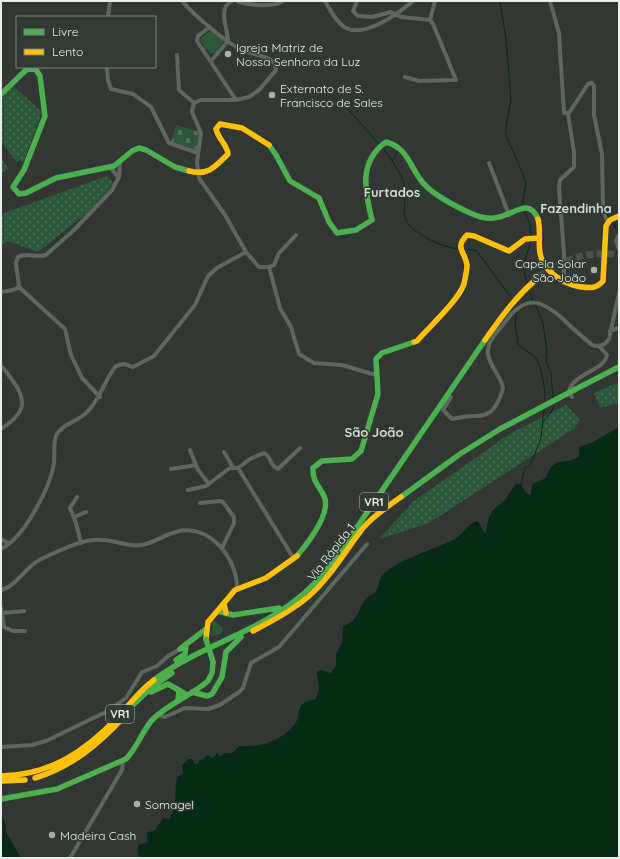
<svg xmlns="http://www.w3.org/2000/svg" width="620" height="859" viewBox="0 0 620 859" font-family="Quicksand,sans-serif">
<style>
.grass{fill:url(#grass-dots)}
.cemetery{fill:url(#cemetery-stones)}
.green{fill:#2d5739}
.water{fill:#062a14}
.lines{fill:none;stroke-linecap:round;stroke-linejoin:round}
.stream{stroke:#062a14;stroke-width:1}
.highway-tunnel{stroke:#4d524e;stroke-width:7;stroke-dasharray:7 3.5;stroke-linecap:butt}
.street{stroke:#5d675f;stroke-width:4}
.fast{stroke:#4caf50;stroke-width:5.5}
.slow{stroke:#ffc107;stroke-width:5.5}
.fast-bridge{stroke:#4caf50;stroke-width:5.5}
.poi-dot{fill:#a8aea9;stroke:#303932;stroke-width:1.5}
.labels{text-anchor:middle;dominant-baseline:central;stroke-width:3;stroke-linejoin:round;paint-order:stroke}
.shield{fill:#303932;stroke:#b1b8b2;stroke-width:1}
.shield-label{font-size:11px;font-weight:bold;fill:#e8eee9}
.poi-label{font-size:12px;fill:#e8eee9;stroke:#303932;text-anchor:start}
.street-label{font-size:12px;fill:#e8eee9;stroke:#303932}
.neighbourhood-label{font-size:13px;font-weight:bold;fill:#d2ded4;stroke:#303932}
</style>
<defs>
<pattern id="grass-dots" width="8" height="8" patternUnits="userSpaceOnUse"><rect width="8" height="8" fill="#2d5739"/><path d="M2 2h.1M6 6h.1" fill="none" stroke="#4b6f56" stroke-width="1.8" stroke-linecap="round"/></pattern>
<pattern id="cemetery-stones" width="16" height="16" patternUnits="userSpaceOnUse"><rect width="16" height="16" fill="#2d5739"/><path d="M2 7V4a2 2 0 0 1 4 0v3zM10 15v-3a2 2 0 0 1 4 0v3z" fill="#4b6f56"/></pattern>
</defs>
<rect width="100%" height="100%" fill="#323733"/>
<path class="grass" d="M13 86 42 112 23 163 20 160 17 162 1 142V96Z
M1 156 8 169 1 174Z
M107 176 114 183 88 212 38 252 8 241 1 246V214Z
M619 382V403L600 408 594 393Z
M566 405 580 420 575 428 429 523 379 539 414 501 508 435Z"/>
<path class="cemetery" d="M176 125 200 132 197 150 171 142Z"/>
<path class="green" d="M210 30 224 40 216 52 212 54 206 49 200 40Z
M296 97 300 101 293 109 288 104Z
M213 620 223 628 221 634 211 636 213 625H210Z"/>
<path class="water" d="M619 427V858H141L138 854V845L148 842 146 833 155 830 163 818 169 819C178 808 174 790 177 777L183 774 182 765 188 759H192L195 764H198L200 759 202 760 208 755 211 758 214 757 217 753 220 756 226 753H232L239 746C261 748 286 740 298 719 299 716 298 713 299 710 301 702 310 700 316 699L319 689 317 672 321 670 331 673 336 665V654L342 643 343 626C360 621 357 608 368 597 370 595 374 594 376 592 379 588 378 581 381 577 392 561 436 549 455 539 464 534 467 523 478 521L484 532 486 533C487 525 488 517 493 510 497 506 505 502 507 497 510 492 512 489 516 484H521L525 492 531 496 532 484 546 478C554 453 566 467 579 456V447L593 442Z
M2 815 6 826V832L21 858H1Z"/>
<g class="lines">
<path class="stream" d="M500 1 506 39 511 99 506 127V135L524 177 526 183 522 206
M346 107 379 144
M383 148C392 161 402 173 405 189 407 198 402 208 405 217 409 233 444 248 459 249
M392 161 398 150
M605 204 606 213 609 217
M524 211 530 223 531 235
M612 223 617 230
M467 249 477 251 510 296
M527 283 523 266 531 241
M529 290 533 301
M536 306 543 323 547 352 546 362 551 373 553 398
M517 312 515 322 518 345C523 349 529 352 534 356 541 362 546 392 545 401
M543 422 552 411 554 405
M521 484C523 478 523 472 526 467L530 466 541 438 544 409"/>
<path class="highway-tunnel" d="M539 277C564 259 589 250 619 255"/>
<path class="street" d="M237 1C248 5 274 8 283 1
M325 1C330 10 337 23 346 28 365 38 399 13 413 1
M357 1 353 11 358 16 372 17 391 12 401 17 430 20 433 24 456 80 419 81 405 77
M550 1 559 33 564 113H569L588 84 592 83 594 86V115L602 154 603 211 608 223
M108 17 110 1
M430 20 435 1
M210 27 198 36 197 41 236 100
M177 55 179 90 194 103 201 100H236L249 97 259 90 276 70 274 63 271 60C262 55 251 54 242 50 225 42 194 15 182 1
M211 61 228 41C228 29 217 8 232 1
M107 67 108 80 111 89 133 94 151 107 169 143 198 153
M489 163 509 215
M110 167 118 177
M619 235 616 241 619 249
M246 252 259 267H269L280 308 291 327 299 354 314 363 342 365 376 375
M269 267 274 265 279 253 296 235
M564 283V254L559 188 560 180 574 167V152L568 114
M19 287 65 329 71 355 82 378 100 397
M1 292 13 290 19 287 16 263 18 257C26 252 36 258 46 255L74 230 112 190 119 177 120 161
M610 331 619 328
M1 366C6 370 9 376 13 381 29 403 23 415 1 429
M451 397 443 410 452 419C479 411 491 427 503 389 502 376 489 367 488 353 487 341 498 331 505 322 526 294 541 299 564 320 573 329 583 337 592 345 599 347 605 346 609 339L619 293
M572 397 569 391C574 373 604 371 607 355L599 346
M190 450 198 470 209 484
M224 452 233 467
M238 468 250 459 264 453C271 456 270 466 278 469L300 448
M171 469 196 465
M188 490 206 486 230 468H238L294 559
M77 497 70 508 76 523 81 543
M200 503 220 501 223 502 234 517V523L222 548
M74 517 86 512
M1 539 9 544
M1 549C24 538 50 488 54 463 55 454 53 444 56 436 61 424 79 421 87 412 101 399 104 380 116 366L124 364 133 367 154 356 195 305 208 276 217 268 246 252 225 215 199 178 197 162 201 133 192 112 194 103
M1 590C16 587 26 566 41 559 59 551 83 538 102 540 115 540 128 547 141 545 155 543 165 534 179 531 211 525 237 559 237 588
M1 608 4 627 13 631H25
M2 613 24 611
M157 715 165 717 185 708 208 709 220 705 239 692 243 688 251 663 279 647 367 544
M1 747 32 745 46 741 108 711 126 698 142 672 157 666 168 656 180 649
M70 858 122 770 123 761"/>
<path class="fast" d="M1 94 26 70 35 68 40 76 45 116 24 170 13 187 19 194 26 193 56 178 114 166 132 151 139 148 146 150 175 167 189 171
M269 145 276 155 290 181 319 198 329 222 337 233 356 230 372 220C365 191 358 162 386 142 410 148 410 171 426 186 437 197 455 206 470 213 479 217 490 220 499 217 514 214 529 197 538 219
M574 390 619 367
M401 497 460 454 500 429
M297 556C307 544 332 513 324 496 319 486 312 480 313 468L322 461 352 459 361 451 378 394 376 359 382 353 414 342
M218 611 233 615 279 608
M180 649 206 629
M176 660 185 654 186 644
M154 680C196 648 250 635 292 603 310 590 325 573 338 555L485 340
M151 692 168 684 187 695
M192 692 207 696 212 694 222 677 226 652 241 637
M178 700 179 690
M134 704 152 687 172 673
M1 799 57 789 126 759C138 747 142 730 154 718 170 703 192 695 208 681L212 673 213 662"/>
<path class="slow" d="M189 171C208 176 215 167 228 154 227 144 218 139 216 129L220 124 242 128 269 145
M538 219C541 231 538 242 540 253 543 272 564 284 581 287 590 288 596 289 603 281L606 226 610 220 619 216
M485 340C501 317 517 295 539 277
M414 342 417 341C430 326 458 301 464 284 465 279 467 270 467 265 465 251 454 248 467 235L474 236 509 251 525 239 538 238
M224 603 226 613
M253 631C272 621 291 611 308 597 330 578 345 551 363 528 373 516 388 506 401 497
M206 639 208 622 235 590 266 578 297 556
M1 776C50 775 85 752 118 717 130 704 140 690 154 680
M35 778C71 767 98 745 123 718
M1 781 25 780"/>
<path class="fast-bridge" d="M500 429 574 390
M206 639 213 662"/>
</g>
<g class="poi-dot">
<circle cx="228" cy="54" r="4"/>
<circle cx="272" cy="95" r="4"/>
<circle cx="594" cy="270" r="4"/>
<circle cx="137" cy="804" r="4"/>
<circle cx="52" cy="835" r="4"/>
</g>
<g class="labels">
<g class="shield">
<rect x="360" y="493" width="28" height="18" rx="3"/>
<rect x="106" y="705" width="28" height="18" rx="3"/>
</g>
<g class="shield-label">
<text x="374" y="502">VR1</text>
<text x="120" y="714">VR1</text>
</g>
<g class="poi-label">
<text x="236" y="47">Igreja Matriz de<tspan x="236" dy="14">Nossa Senhora da Luz</tspan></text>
<text x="280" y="88">Externato de S.<tspan x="280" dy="14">Francisco de Sales</tspan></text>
<text x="586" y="263" text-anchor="end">Capela Solar<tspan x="586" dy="14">São João</tspan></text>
<text x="145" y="804">Somagel</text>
<text x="60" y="835">Madeira Cash</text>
</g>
<g class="street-label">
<text transform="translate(331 552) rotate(-52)">Via Rápida 1</text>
</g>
<g class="neighbourhood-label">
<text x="392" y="192">Furtados</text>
<text x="576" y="208">Fazendinha</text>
<text x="374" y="432">São João</text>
</g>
</g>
<rect width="620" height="859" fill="none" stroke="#e8eee9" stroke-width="4"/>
<rect x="16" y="16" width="140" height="52" fill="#303932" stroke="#7a817b"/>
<rect x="24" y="29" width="20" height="6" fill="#4caf50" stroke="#7a817b"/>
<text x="52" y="36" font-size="12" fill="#e8eee9">Livre</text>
<rect x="24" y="49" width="20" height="6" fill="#ffc107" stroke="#7a817b"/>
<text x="52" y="56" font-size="12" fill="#e8eee9">Lento</text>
</svg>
